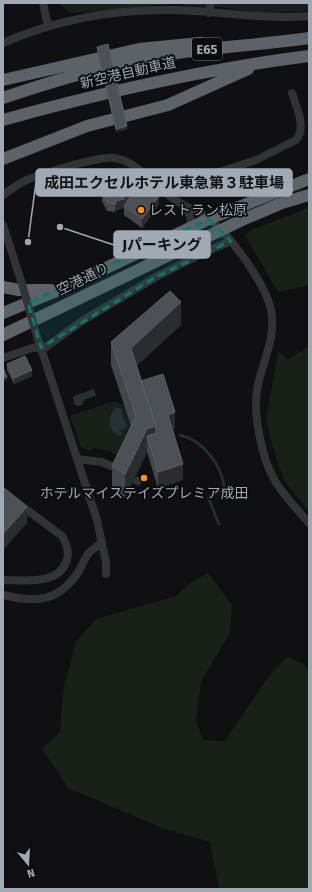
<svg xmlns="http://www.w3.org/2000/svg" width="312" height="892" viewBox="0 0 312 892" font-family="'Fira Sans','Noto Sans JP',sans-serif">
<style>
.built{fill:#1c1d1f}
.green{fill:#182018}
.water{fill:#263136}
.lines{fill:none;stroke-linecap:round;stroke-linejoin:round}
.stream{stroke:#263136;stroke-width:2.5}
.minor-tunnel{stroke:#2d2f32;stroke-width:8;stroke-dasharray:8 4;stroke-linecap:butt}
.path{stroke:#373a3e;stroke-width:1.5;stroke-dasharray:2 3;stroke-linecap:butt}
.minor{stroke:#313337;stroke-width:8}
.highway{stroke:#5d6268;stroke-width:12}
.minor-bridge{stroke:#313337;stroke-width:8}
.wall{fill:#43464a}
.shaded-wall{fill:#2a2c2f}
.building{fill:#4d5155;stroke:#5a5f64}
.marked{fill:#0f766e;fill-opacity:0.2;stroke:#0f766e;stroke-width:3;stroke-dasharray:8 5;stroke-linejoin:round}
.poi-dot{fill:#fd921d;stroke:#0b0c0d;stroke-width:1.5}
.labels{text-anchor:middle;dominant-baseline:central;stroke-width:3.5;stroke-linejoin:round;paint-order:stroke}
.shield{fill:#0b0c0d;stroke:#737a82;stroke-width:1}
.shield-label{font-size:13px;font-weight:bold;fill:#a0a9b4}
.street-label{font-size:14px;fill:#a0a9b4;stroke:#0b0c0d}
.poi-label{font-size:14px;fill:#a0a9b4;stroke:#0b0c0d;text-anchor:start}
.leader{fill:none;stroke:#a0a9b4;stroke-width:1.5}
.callout-dot{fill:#a0a9b4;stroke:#0b0c0d;stroke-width:1.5}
.callout{fill:#a0a9b4;stroke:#a0a9b4;stroke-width:1.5}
.callout-label{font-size:15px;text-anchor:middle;font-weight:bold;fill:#111}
</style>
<rect width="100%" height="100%" fill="#101012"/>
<path class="built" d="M183 3H309V11L263 13 211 6H185Z"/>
<path class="green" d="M59 3H182L71 13Z
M309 208V285L278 292 245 235 253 229Z
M309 346V512L284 480 277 461 266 420 278 351 288 360Z
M114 401 125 406 133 431 127 434 123 458 109 451 94 448 90 451 81 447 70 416Z
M208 573 232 605 230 633 201 681 196 720 203 740 225 741 269 676 287 657 302 663 309 671V889H219L210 842 162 828 68 788 42 748 60 733 63 691 76 642 96 619 176 596 190 583Z"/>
<path class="water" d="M94 389 96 396 85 399 82 405 79 406 74 404 73 398 74 396Z
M116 407 121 409 125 423 128 425 126 428 120 430 122 433 120 436C108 432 107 414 116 407Z"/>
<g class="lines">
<path class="stream" d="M180 435C204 441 221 464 225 489L208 497 219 524"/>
<path class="minor-tunnel" d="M124 473 141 483"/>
<path class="path" d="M116 179 117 170 131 180"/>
<path class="minor" d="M43 3 48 26
M209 13 211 3
M3 43C57 19 116 9 175 10 220 11 264 20 309 16
M3 195C11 189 19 183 29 179 43 173 100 156 113 158 136 160 152 183 170 196 181 206 197 210 209 219 231 236 265 283 271 310 276 337 264 359 258 384 252 411 261 457 275 481 284 496 297 509 309 523
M171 197 174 189 183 184 256 160 296 140C307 127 296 107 292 93
M126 203 137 185 146 177
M184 207C191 215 193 220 188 230
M3 225 22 284
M39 342 97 520 106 562V574
M3 358 32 348 46 347 82 321 156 277 205 252 231 241
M77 459 102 462 111 466
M3 492 62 536C67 544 69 551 67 560 59 586 24 580 3 580
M3 595C36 603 59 602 79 571 82 567 83 561 86 557 89 551 97 547 102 542"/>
<path class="highway" d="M3 80 139 49 200 43
M3 98C55 80 109 65 164 55 212 47 261 45 309 38
M3 120C104 92 205 69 309 56
M3 159 87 126 168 105 248 69
M3 287 19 290H51
M3 313 66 287 209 219 309 179
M3 335 242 220 282 203 309 195"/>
<path class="minor-bridge" d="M22 284 38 340"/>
</g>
<path class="wall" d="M97 47 127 129 116 132 97 50Z
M106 175 123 183 126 193 124 199V204H159L142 228 124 215V208L116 210 115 212 107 211 102 201V182H106Z
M181 325 136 366 141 381 175 428 172 429 183 480 158 488 147 452 125 497 112 489V466L131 426 111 365V342Z
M7 364 32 376 14 384 7 370Z"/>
<path class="shaded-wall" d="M127 126V129L116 132V129Z
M123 178V186L121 182Z
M126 184V193L125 199V190Z
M159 196V204L142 228V219Z
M124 199V208L116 210 115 212 116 201Z
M181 302V325L131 371V348Z
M32 370V376L14 384V378Z
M7 377V380L3 381V378Z
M175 412V428L168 430V415Z
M156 426V449L147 436V452L125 497V474L147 429Z
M183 464V480L158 488V472Z
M27 507V523L3 550V534Z"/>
<path class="building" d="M108 44 127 126 116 129 97 47Z
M106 175 123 178 121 182 126 184 125 190 121 187 124 199 116 201 115 204 107 202 102 192 109 186 103 188 102 182H108Z
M141 182 159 196 142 219 124 206Z
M170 291 181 302 131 348 156 426 147 429 125 474 112 466 136 416 111 342Z
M25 356 32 370 14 378 7 364Z
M3 367 7 377 3 378Z
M163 374 175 412 168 415 183 464 158 472 147 436 156 433V426L141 381Z
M3 487 27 507 3 534Z"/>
<path class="marked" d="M209 219 231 241 156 277 41 348 28 303Z"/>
<g class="poi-dot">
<circle cx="141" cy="210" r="4"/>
<circle cx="144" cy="478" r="4"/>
</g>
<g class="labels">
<rect class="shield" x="192" y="38" width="30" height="22" rx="3"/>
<g class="shield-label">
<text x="207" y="49">E65</text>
</g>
<g class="street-label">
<text transform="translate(128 73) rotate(-13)">新空港自動車道</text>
<text transform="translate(83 279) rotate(-26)">空港通り</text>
</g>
<g class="poi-label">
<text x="149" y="210">レストラン松原</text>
<text x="144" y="493" text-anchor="middle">ホテルマイステイズプレミア成田</text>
</g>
</g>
<path class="leader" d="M28 242L36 182M60 227L114 245"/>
<g class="callout-dot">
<circle cx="28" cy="242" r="4"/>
<circle cx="60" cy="227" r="4"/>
</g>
<g class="callout">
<rect x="36" y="169" width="256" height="27" rx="4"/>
<rect x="114" y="231" width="96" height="27" rx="4"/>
</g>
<g class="callout-label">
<text x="164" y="188">成田エクセルホテル東急第３駐車場</text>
<text x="162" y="250">Jパーキング</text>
</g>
<rect width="312" height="892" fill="none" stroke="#a0a9b4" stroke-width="8"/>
<g transform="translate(28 864) rotate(162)" stroke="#0b0c0d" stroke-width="3" paint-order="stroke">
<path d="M0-3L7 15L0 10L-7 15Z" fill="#a0a9b4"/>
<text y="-6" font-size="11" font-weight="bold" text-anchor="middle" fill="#a0a9b4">N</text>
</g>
</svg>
